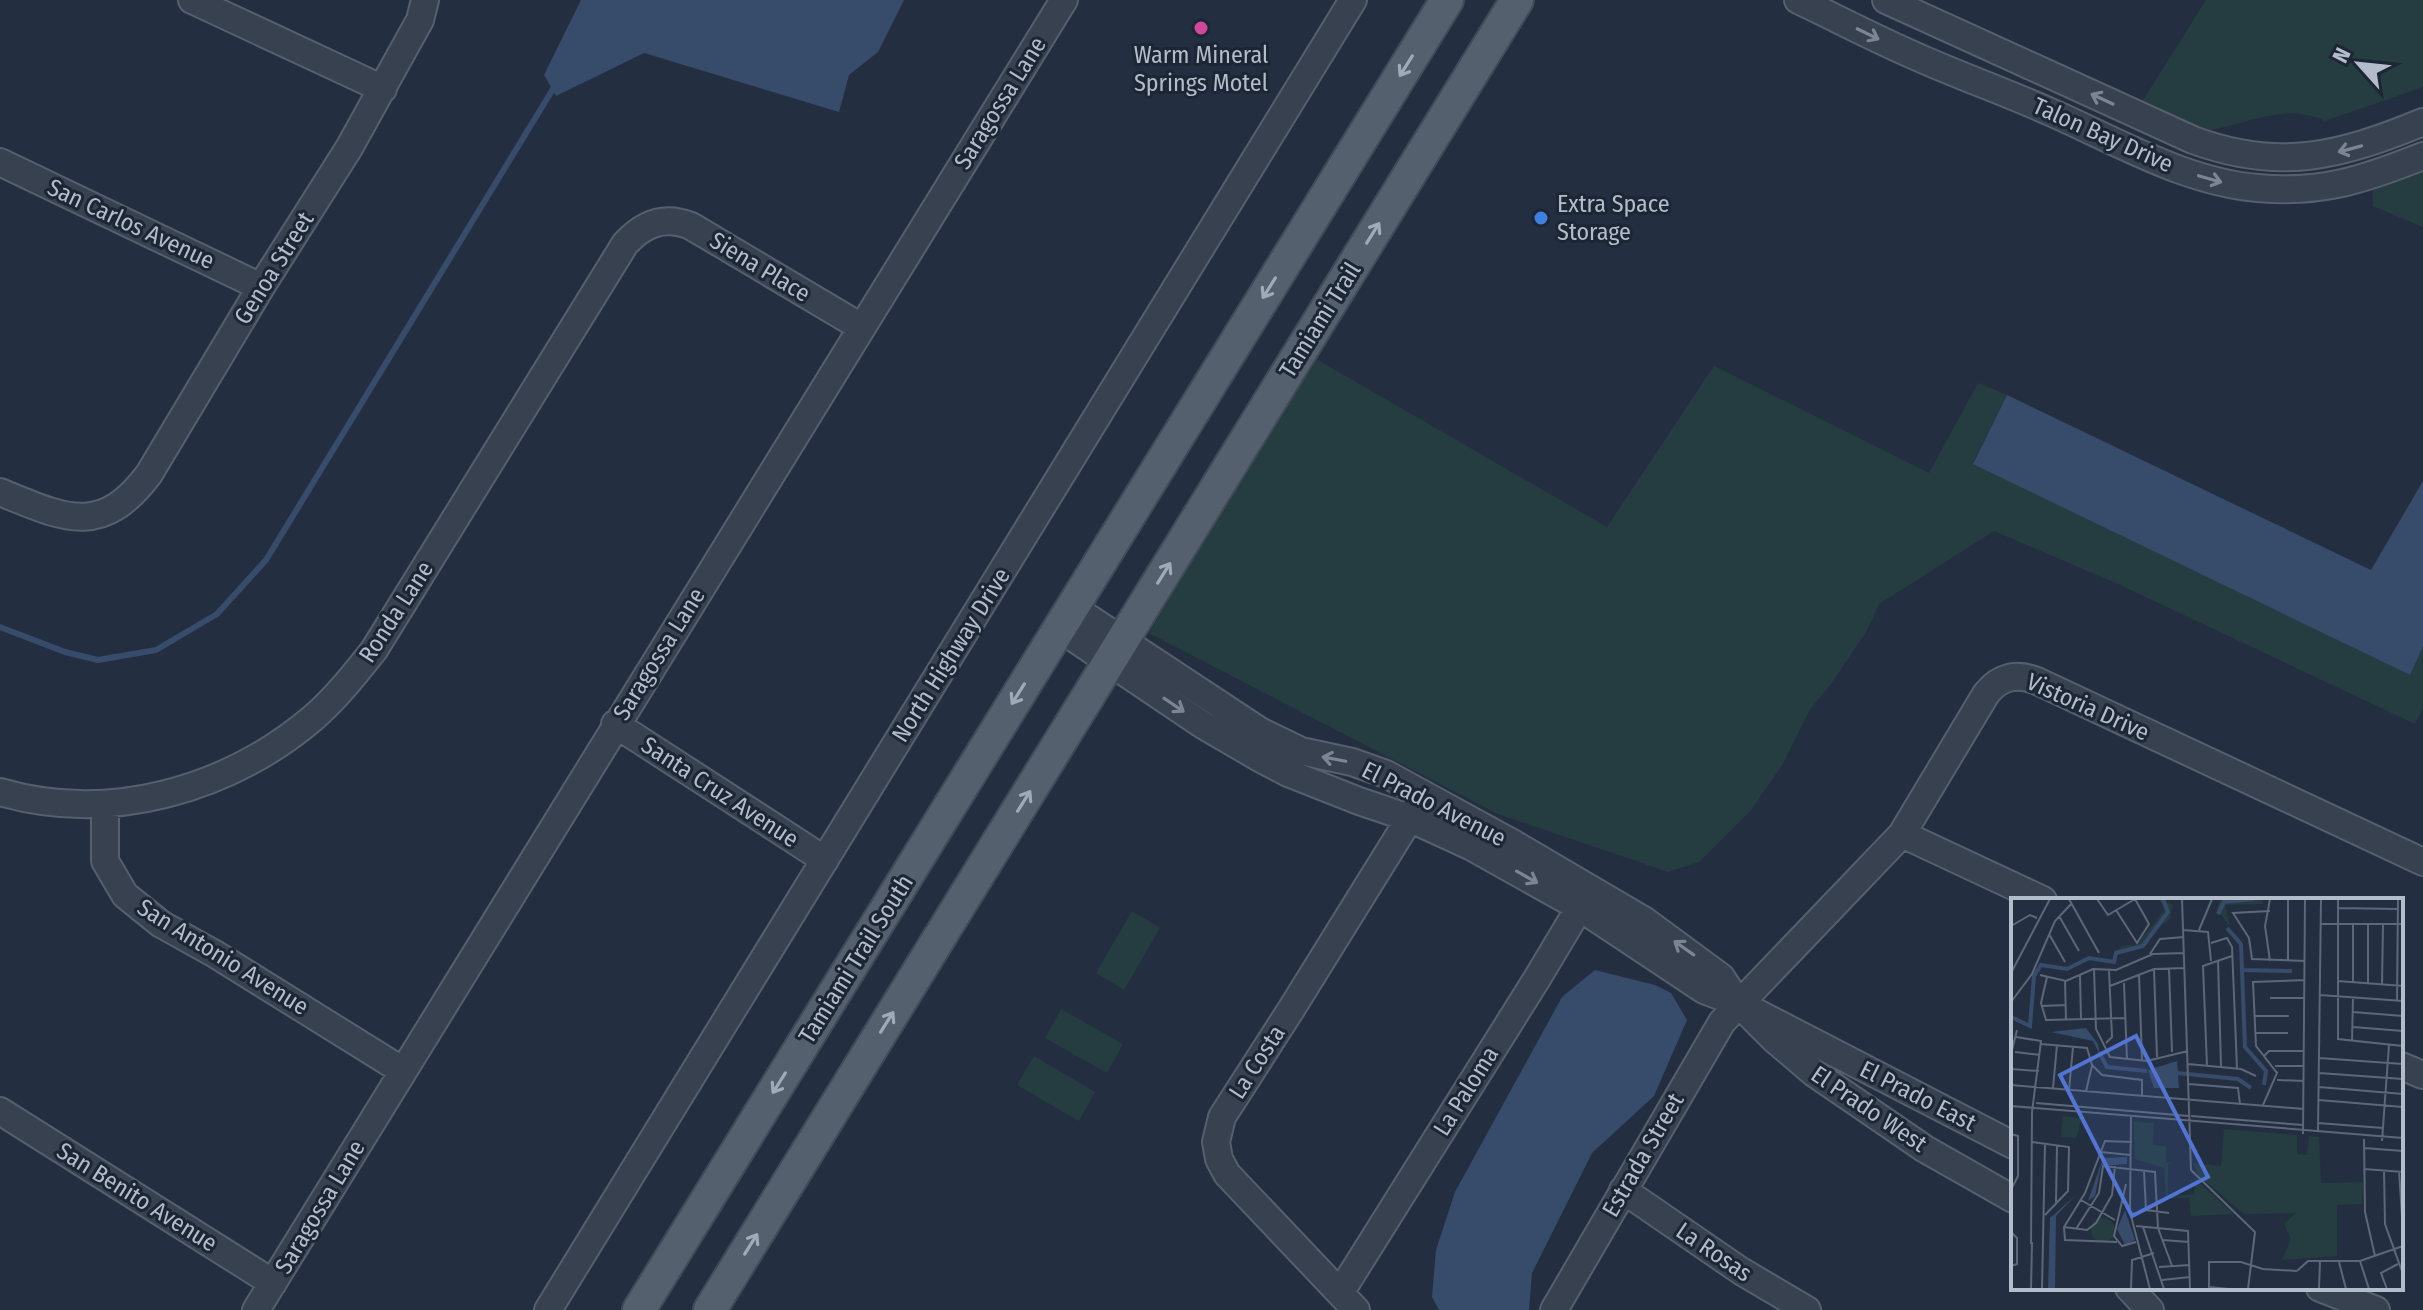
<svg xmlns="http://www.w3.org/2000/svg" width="2423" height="1310" viewBox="0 0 2423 1310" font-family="'Fira Sans Condensed',sans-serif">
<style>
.green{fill:#253d41}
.water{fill:#374b6a}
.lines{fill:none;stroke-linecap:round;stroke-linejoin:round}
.stream{stroke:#374b6a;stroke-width:6}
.minor-casing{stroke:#555f6d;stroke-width:30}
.major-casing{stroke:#404a58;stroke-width:36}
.minor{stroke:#37414f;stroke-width:26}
.major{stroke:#55606f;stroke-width:32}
.oneway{stroke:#7b8593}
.oneway2{stroke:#a0aab8}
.hotel-dot{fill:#d1479c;stroke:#1c2634;stroke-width:3}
.shop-dot{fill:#3f7fe0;stroke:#1c2634;stroke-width:3}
.labels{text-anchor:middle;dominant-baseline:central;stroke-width:6;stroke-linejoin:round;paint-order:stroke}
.poi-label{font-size:24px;fill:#b3bcca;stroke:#1c2634}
.street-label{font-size:24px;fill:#b3bcca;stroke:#1c2634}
.inset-river{fill:none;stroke:#374b6a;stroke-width:4}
.inset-road{fill:none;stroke:#5d6777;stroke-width:2}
.view{fill:#5274d3;fill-opacity:0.15;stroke:#5274d3;stroke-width:4}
.inset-edge{fill:none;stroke:#b3bcca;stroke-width:4}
</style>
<rect width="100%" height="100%" fill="#232f40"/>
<path class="green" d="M2206 0H2423V87L2325 121C2284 101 2242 127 2203 131 2193 132 2152 110 2140 105Z
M2423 168V227L2373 206V187Z
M1311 356 1607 527 1714 366 1929 473 1978 383 2007 395 1973 463 2410 675 2423 647V708L2415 724 2116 583 1994 531 1879 604 1866 632 1831 684 1810 709 1783 764 1751 810 1699 862 1668 872 1498 814 1149 633Z
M1132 911 1160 928 1124 990 1096 973Z
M1061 1009 1123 1044 1107 1073 1045 1038Z
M1034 1056 1095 1092 1079 1121 1017 1085Z"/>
<path class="water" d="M581 0H904L878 52 849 75 839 112 644 53 556 96 544 75Z
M2007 395 2371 570 2423 481V647L2410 675 1973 464Z
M1595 970 1655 985 1671 993 1687 1020 1654 1096 1592 1153 1532 1273 1529 1310H1439L1432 1297 1436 1250 1455 1192 1562 997Z"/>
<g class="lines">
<path class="stream" d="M0 627 65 652 98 660 156 650 217 614 266 560 556 84"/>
<defs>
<path id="minor" d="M192 0 383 89
M1798 0C1836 18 1874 38 1913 55 1957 75 2003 91 2048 111 2115 140 2184 182 2258 188 2322 194 2365 179 2423 156
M1886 0 2193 140C2280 172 2340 156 2423 122
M0 162 261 287
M0 492C64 518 101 538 149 474L261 287 349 148 420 20 425 0
M1072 607 1260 731 1301 751 1352 762 1386 774 1514 844 1645 921 1721 977 1738 1003 1774 1039 1814 1073 1925 1149 2013 1199
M1059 628 1203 725 1263 760 1288 773 1359 801 1409 818 1470 846 1579 907 1704 990 1738 1003 2013 1145
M615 724 825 860
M0 792C109 824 228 790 313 718 336 698 355 674 374 650L625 244C643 224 664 215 691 226L861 327
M105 804V861L125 895 161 924 215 954 403 1071
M1902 834 2043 900
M2401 1066 2423 1075
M0 1111 273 1283
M1623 1190 1741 1271 1807 1310
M2129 1288 2150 1310
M2320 1288 2376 1310
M1340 1293 1538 977 1587 895
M256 1310 1064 0
M548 1310 1353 0
M1356 1310 1227 1174 1219 1159 1216 1142 1222 1117 1292 1008 1418 805
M1554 1310 1722 1022 1902 834 1986 694C2000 676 2017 673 2037 681L2423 862"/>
<path id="major" d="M639 1310 1447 0
M710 1310 1517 0"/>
</defs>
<use href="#minor" class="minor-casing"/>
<use href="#major" class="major-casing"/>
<use href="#minor" class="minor"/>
<use href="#major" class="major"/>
</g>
<defs><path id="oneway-shaft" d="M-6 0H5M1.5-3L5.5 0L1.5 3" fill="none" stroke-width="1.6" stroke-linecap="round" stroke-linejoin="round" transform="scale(2)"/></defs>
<g class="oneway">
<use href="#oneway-shaft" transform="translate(1868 34) rotate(26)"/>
<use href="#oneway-shaft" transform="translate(2102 99) rotate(-155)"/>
<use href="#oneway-shaft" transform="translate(2350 149) rotate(165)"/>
<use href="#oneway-shaft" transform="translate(2210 179) rotate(16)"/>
<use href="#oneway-shaft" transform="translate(1174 705) rotate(34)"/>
<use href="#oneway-shaft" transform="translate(1334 759) rotate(-169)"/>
<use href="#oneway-shaft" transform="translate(1527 877) rotate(29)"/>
<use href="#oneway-shaft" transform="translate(1684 948) rotate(-145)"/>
</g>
<g class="oneway2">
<use href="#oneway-shaft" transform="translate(1406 66) rotate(122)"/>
<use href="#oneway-shaft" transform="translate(1373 233) rotate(-58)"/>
<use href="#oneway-shaft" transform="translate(1269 288) rotate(122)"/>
<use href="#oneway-shaft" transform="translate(1164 573) rotate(-58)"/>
<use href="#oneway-shaft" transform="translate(1018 694) rotate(122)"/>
<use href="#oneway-shaft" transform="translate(1024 801) rotate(-58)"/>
<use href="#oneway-shaft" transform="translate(887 1022) rotate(-58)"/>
<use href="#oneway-shaft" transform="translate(779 1083) rotate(122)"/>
<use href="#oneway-shaft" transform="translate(751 1244) rotate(-58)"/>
</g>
<circle class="hotel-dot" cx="1201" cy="28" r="8"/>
<circle class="shop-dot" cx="1541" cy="218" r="8"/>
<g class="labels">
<g class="poi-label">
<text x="1201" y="55">Warm Mineral<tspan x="1201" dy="28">Springs Motel</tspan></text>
<text x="1557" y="204" text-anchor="start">Extra Space<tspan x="1557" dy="28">Storage</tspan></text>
</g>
<g class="street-label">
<text transform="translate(1000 103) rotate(-58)">Saragossa Lane</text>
<text transform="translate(2103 135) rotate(24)">Talon Bay Drive</text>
<text transform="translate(131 224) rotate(25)">San Carlos Avenue</text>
<text transform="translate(760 267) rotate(31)">Siena Place</text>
<text transform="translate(274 268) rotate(-58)">Genoa Street</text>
<text transform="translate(1320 320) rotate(-58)">Tamiami Trail</text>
<text transform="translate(396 612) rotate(-57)">Ronda Lane</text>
<text transform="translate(659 654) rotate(-58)">Saragossa Lane</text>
<text transform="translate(951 655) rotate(-58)">North Highway Drive</text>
<text transform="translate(2088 707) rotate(24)">Vistoria Drive</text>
<text transform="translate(720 792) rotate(33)">Santa Cruz Avenue</text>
<text transform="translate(1434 804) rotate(27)">El Prado Avenue</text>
<text transform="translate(223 957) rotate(32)">San Antonio Avenue</text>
<text transform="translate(856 959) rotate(-58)">Tamiami Trail South</text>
<text transform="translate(1257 1062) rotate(-57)">La Costa</text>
<text transform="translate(1466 1091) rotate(-58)">La Paloma</text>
<text transform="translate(1918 1096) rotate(27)">El Prado East</text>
<text transform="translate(1869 1109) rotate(34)">El Prado West</text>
<text transform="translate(1643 1155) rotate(-60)">Estrada Street</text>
<text transform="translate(137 1197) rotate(32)">San Benito Avenue</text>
<text transform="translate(320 1207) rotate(-59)">Saragossa Lane</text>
<text transform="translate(1714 1252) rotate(34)">La Rosas</text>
</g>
</g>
<g transform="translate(2011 898)">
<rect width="392" height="392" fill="#232f40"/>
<path d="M148 1 162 7 158 22 138 37 136 47 102 56 111 48 127 46 153 12ZM209 1H251L252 6 214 7 219 28 206 12ZM52 218 71 220 65 240 50 239ZM122 223 143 225 142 247 155 248V264L162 266H157V298L183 296 184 281 223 316 180 318 178 300H155L153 270 124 261ZM213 231 286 237V256L296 257 298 238 308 239 310 285 352 284 351 306 326 307V358L271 362 280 341 273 326 285 315 233 316 187 277 182 265 210 268ZM80 332a12 12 0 1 1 24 0a12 12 0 1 1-24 0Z" fill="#253d41"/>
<path d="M75 130 87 146 89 157 82 143 40 134ZM166 163 168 190H143L137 172ZM116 259V266L90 268 84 298 77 303 92 260ZM64 298 45 318 44 391H37L39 320ZM114 312 124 342 114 347 106 331Z" fill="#374b6a"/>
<path class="inset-river" d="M207 16 213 4 243 1M216 30 230 46 234 149 255 173 253 187M232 72 281 73M0 119 19 128 23 78 30 67 56 71 78 60 103 64 105 55 132 48 157 14 152 1M88 154 96 169 136 173M166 175 227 181 240 190"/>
<path class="inset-road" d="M58 1 88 55M86 1 97 17 124 1M171 1 180 272 244 334 237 391M259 1 254 28 259 63M327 1V141L392 148M327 10 387 11M105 12 126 45 138 26 124 1M259 13 222 15 238 40 241 61 294 63M48 18 68 53M309 26H392M0 28 19 17 26 20M172 32 197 34 200 63M188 32 201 1M38 36 54 64M200 45 216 40 221 49 226 170M139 56 149 41 173 39M207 62 210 169M277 63V1M158 70 161 154M83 71 85 131 99 159 136 163 177 153M143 71 146 159M0 75 39 1M128 76 131 163M29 77 55 83 82 71 105 72 142 56 173 55M69 77 70 121M36 79 30 105 35 122 115 120M54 83 55 122M327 83 392 88M342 84V25M113 85 116 162M357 85V25M371 87 372 26M99 88 143 71 174 70M309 97 392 103M259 100H294M386 103 387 1M0 104 21 76 44 23 61 5M30 108 55 107M342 114 392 118M243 118H278M342 129 392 133M244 135H277M5 139 30 143 21 214 20 346M341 144 342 99M95 145 101 139 98 72M30 146 76 150 81 167 91 177 131 182V198M4 154 29 157M0 156 6 132M253 158 258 153H293M308 160 392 166M177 166 230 171 245 178M196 168 192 68 221 58M264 168H293M0 171 28 173M308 175 392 181M266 182 293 183M178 186 227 190 229 206M0 187 293 211M308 189 392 196M42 190 46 147M58 192 62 149M75 193 81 168M308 202 392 209M25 205 178 218M252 207 266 175 245 148 242 84 294 82M0 208 392 240M120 218 119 314 139 391M180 218 292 227M307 225 372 230M307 233 310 1M0 236 7 238V278L0 292M292 236 294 1M353 241 354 314 364 358M371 243 378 147M21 244 58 249 57 293 34 317M353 250 392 253M90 254 119 257M353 271 392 274M373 272 374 326 392 376M133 273 135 312 158 315M388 273 392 333M115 286 103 338 111 348 125 344M70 302 104 322M45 305 46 247M125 328 177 333 179 391M53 329 76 332 85 325 101 297 104 268M132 329 153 391M65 331 88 295 92 268 144 274 147 330 161 368M0 334 6 340V366L0 368M152 342 178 344M106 344 54 342 53 329 74 295 94 243 121 244M349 363 358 391M328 364 335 391M148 369 179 367M251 371 286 373M286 373 297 363H349L392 348M151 382 179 379M20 391 21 344M31 391 34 245M120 391 121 362 143 355M218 391 198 389V364H230L252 371M308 391 309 363M376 391 370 375 387 366"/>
<path class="view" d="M125 138 197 279 121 318 49 177Z"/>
<rect width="392" height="392" class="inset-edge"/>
</g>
<g transform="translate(2359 64) rotate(297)" stroke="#1c2634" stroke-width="6" paint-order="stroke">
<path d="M0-6L14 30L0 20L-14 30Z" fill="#b3bcca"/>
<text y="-12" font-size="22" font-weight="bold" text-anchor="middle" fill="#b3bcca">N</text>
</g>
</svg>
